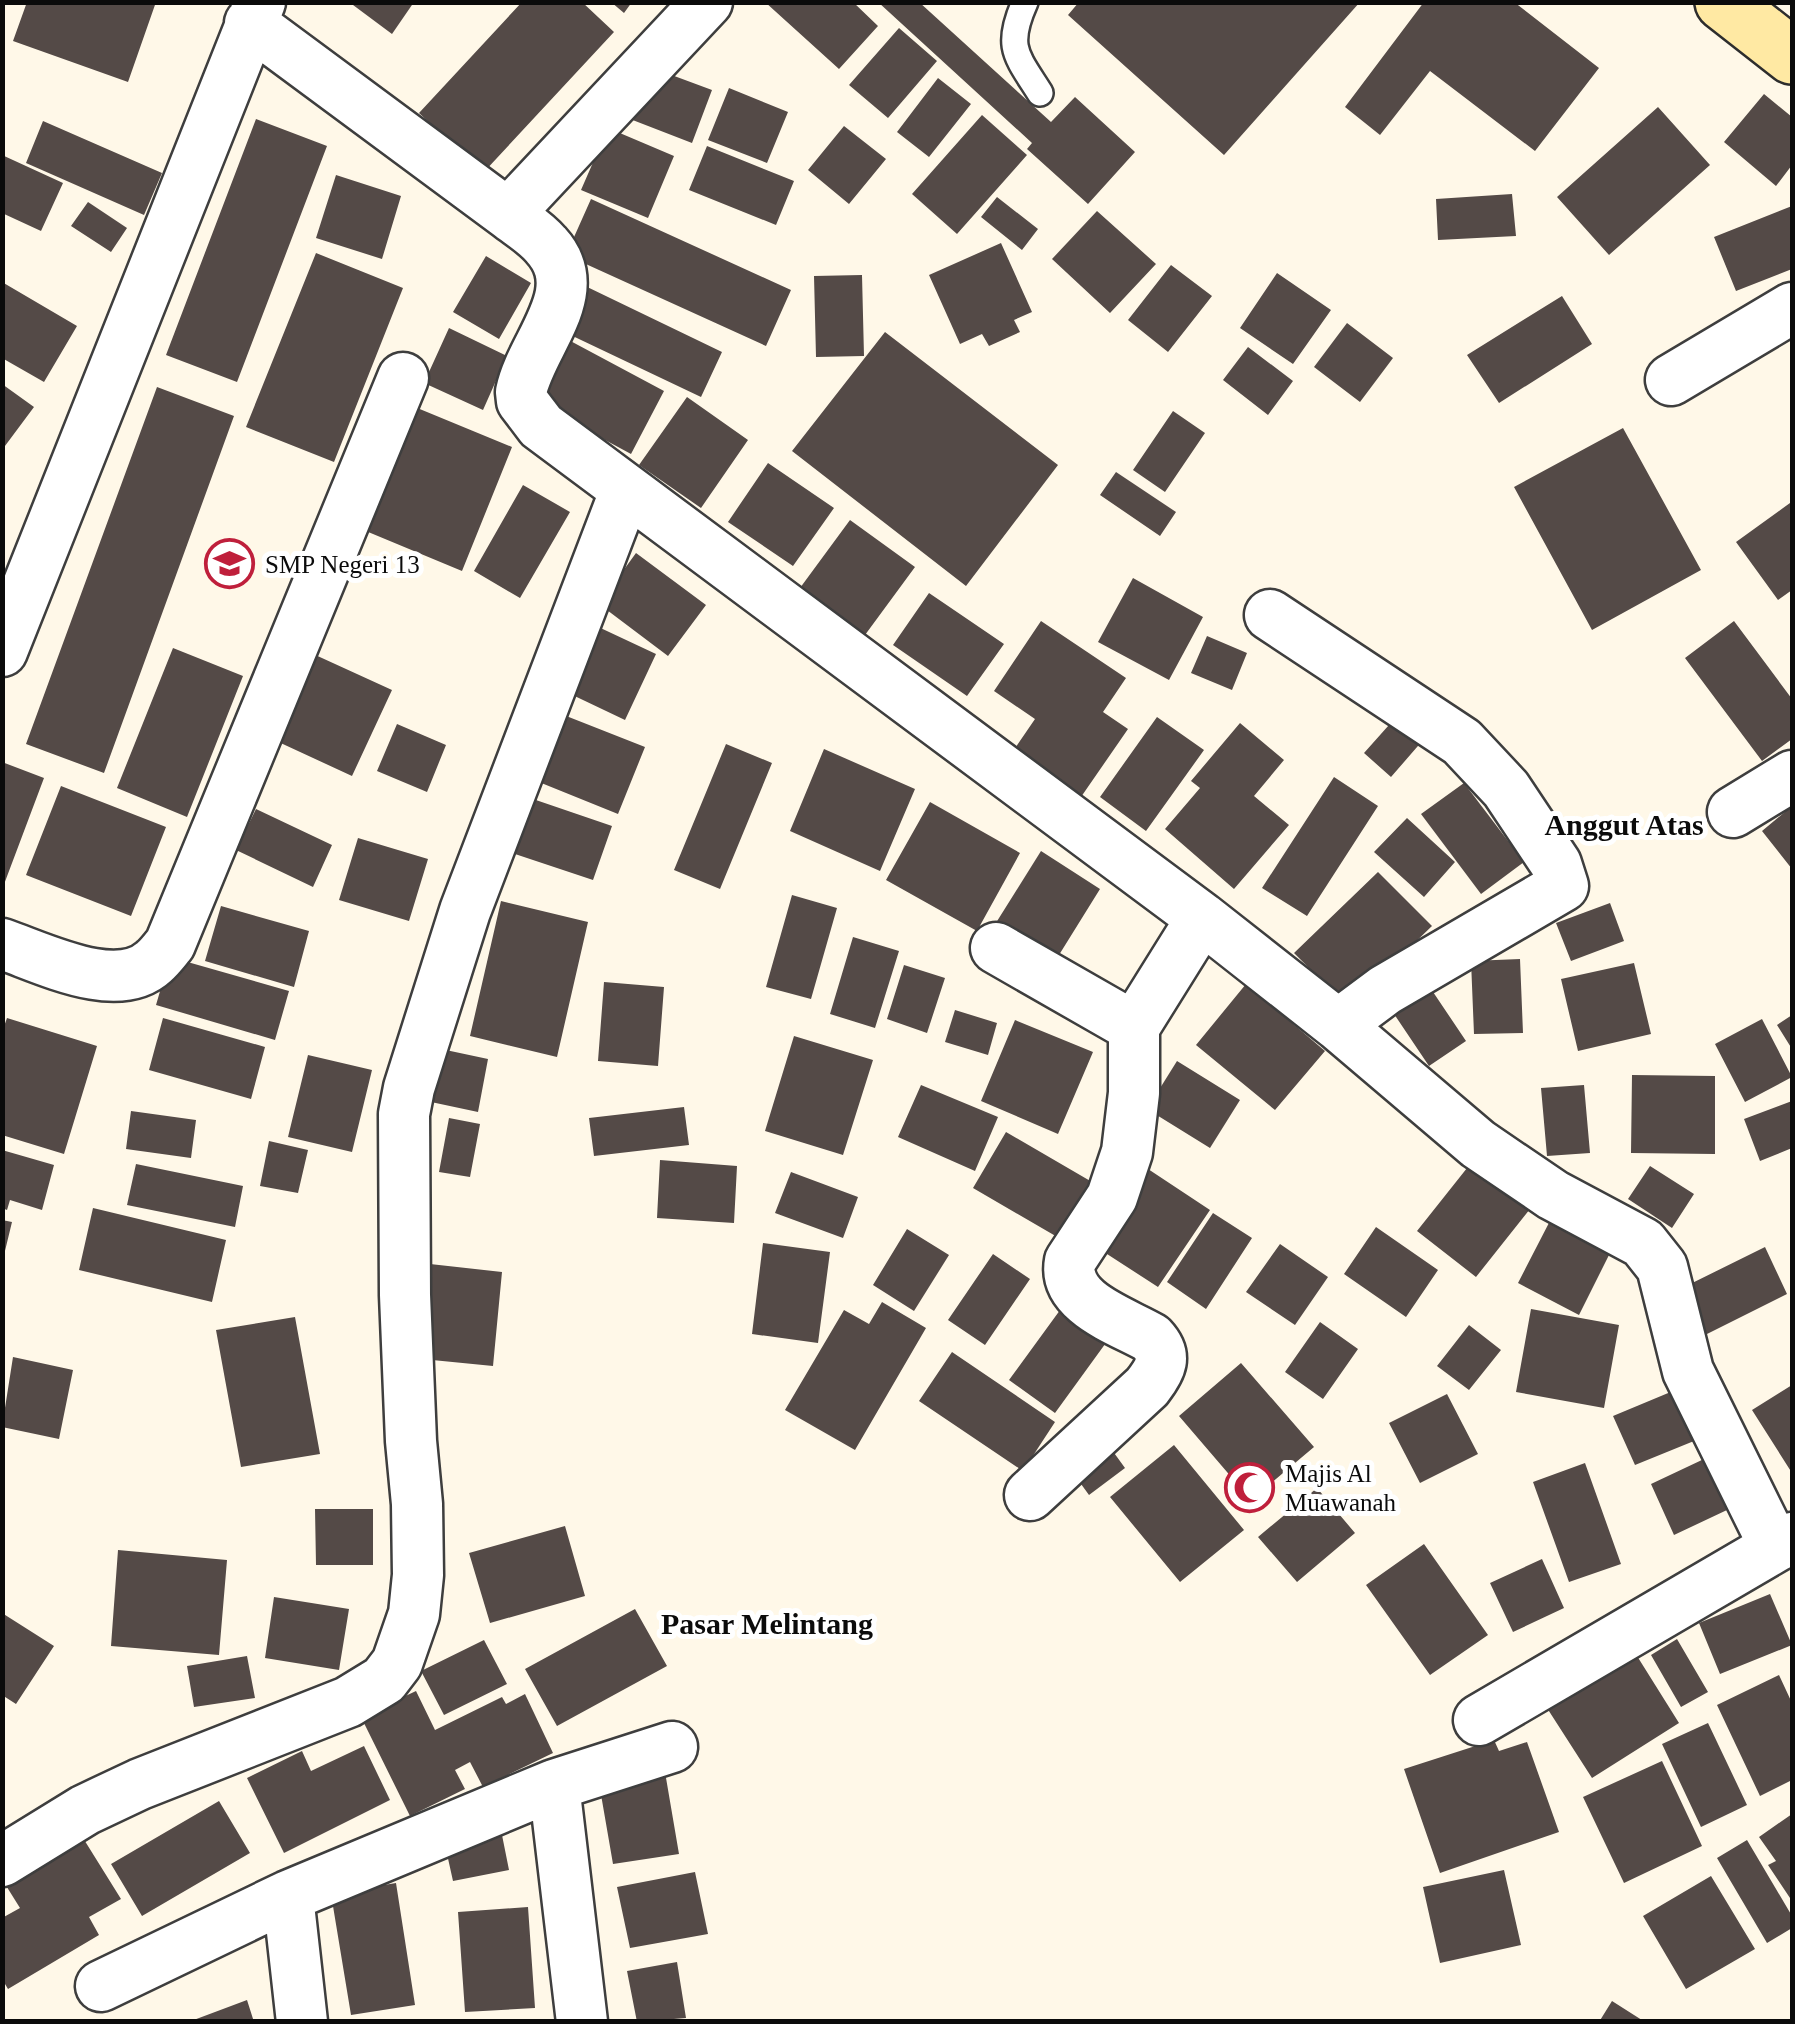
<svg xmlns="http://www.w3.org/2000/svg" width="1795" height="2024" viewBox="0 0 1795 2024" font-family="'Times New Roman',serif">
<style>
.building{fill:#544a47}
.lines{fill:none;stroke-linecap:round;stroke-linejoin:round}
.service-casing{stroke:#3e3e3e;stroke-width:30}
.minor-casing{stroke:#3e3e3e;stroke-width:55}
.secondary-casing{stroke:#2d2d2d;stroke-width:60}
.service{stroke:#fff;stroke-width:25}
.minor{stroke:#fff;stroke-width:50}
.secondary{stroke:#ffe9a3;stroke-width:55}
.labels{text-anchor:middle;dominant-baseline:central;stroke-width:10;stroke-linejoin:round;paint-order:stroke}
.poi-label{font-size:25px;fill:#0b0b0b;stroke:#fff;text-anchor:start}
.quarter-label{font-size:30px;font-weight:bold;fill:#0b0b0b;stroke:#fff}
</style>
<rect width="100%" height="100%" fill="#fff8e8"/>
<path class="building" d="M27 2H156L128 82 13 41Z
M349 2H414L392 34Z
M522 2H582L614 32 483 173 419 113Z
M611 2H632L624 13Z
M765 2H853L878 26 839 69Z
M878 2H919L1051 122 1075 97 1135 152 1088 204 1027 149 1032 143Z
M1079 2H1360L1224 155 1068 15Z
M1424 2H1514L1599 68 1535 151 1430 71 1380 135 1345 107Z
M899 28 937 61 888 118 849 85Z
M650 67 712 90 692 143 630 119Z
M938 78 971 104 929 157 897 132Z
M729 88 788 112 767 163 708 140Z
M1764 94 1792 117V165L1776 186 1724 142Z
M1658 107 1710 165 1609 255 1557 197Z
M982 115 1027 155 957 234 912 194Z
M256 119 327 146 237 382 166 355Z
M43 121 162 173 144 215 26 163Z
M844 126 886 159 849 204 808 170Z
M608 128 674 156 648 218 581 190Z
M707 146 794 181 776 225 689 190Z
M2 155 63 183 41 231 2 213Z
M336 175 401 196 382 259 316 238Z
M1512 194 1516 236 1438 240 1436 199Z
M997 197 1038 229 1022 250 981 217Z
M591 199 791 290 766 346 566 255Z
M88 202 127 228 111 252 71 226Z
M1792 206V269L1736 291 1714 237Z
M1097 211 1156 264 1110 313 1052 259Z
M1001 243 1032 312 1014 320 1020 332 989 346 982 334 960 344 929 275Z
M316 253 403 288 334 462 246 427Z
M486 256 531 283 499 339 453 312Z
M1171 265 1212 296 1168 352 1128 320Z
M1277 273 1331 310 1293 364 1240 328Z
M862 275 864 356 816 357 814 276Z
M2 282 77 326 44 382 2 358Z
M581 284 722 352 701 397 560 330Z
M1562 296 1592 344 1499 403 1467 355Z
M1347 323 1393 358 1360 402 1314 367Z
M449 328 507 356 483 410 424 383Z
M885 332 1058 465 966 586 792 451Z
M563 337 664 391 631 454 531 400Z
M1248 347 1293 381 1268 415 1223 380Z
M2 384 34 407 2 450Z
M157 387 234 416 104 773 26 744Z
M687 397 748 440 701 508 639 465Z
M410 405 512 447 462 571 361 529Z
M1173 411 1205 433 1165 492 1133 470Z
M1623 428 1701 570 1592 630 1514 487Z
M768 463 834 508 793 566 728 522Z
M1116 472 1176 512 1160 536 1100 495Z
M523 485 570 512 520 598 474 571Z
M1790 503 1792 507V590L1778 600 1736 542Z
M850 520 915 567 865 635 800 588Z
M636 553 706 605 668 656 599 604Z
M1133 578 1203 617 1169 680 1098 642Z
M929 593 1004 644 967 696 893 645Z
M1041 621 1126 678 1103 712 1128 729 1072 810 1005 763 1035 719 994 691Z
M1734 621 1792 699V739L1762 761 1685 658Z
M592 624 656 654 625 720 562 690Z
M1207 636 1247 653 1232 690 1191 673Z
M173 648 243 676 187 817 117 788Z
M311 653 392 690 352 776 272 739Z
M551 710 645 747 618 814 524 776Z
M1397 716 1424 739 1391 777 1364 753Z
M1157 717 1204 750 1146 831 1100 797Z
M1240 723 1284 760 1254 796 1289 825 1234 889 1165 829 1200 788 1191 781Z
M397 724 446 745 427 792 377 771Z
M726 744 772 763 720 889 674 870Z
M824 749 915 789 880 871 790 831Z
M2 762 44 778 3 887 2 886Z
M1334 777 1378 806 1307 916 1262 888Z
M1464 783 1524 862 1481 894 1421 814Z
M61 786 166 827 131 916 26 875Z
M530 798 612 826 593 880 512 853Z
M930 802 1020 853 977 931 886 880Z
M1792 806V869L1762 831Z
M256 809 332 845 313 887 236 850Z
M1407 818 1455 862 1424 897 1374 852Z
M358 838 428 859 409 921 339 900Z
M1041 851 1100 889 1054 963 994 926Z
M1378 872 1432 926 1348 1007 1294 953Z
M792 895 837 908 811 999 766 987Z
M501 901 588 922 557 1057 470 1036Z
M1610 903 1624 941 1571 961 1556 923Z
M221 906 309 931 294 987 205 961Z
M853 937 899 951 875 1028 830 1014Z
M170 957 289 991 275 1040 156 1005Z
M1520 959 1523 1033 1474 1034 1471 961Z
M1634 963 1651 1034 1578 1051 1561 979Z
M904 965 945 978 927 1033 887 1019Z
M604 982 664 987 658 1066 598 1061Z
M1427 983 1466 1041 1429 1066 1390 1008Z
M1246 984 1325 1051 1275 1110 1196 1045Z
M955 1010 997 1023 988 1055 945 1042Z
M1792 1015V1049L1777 1025Z
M7 1018 97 1046 64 1154 2 1135V1032Z
M163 1018 265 1047 251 1099 149 1070Z
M1762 1019 1792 1077 1745 1102 1715 1044Z
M1015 1020 1093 1052 1058 1134 981 1101Z
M794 1036 873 1060 843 1155 765 1131Z
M427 1046 488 1059 478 1112 417 1099Z
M308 1055 372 1070 352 1152 288 1137Z
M1177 1061 1240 1100 1210 1148 1147 1109Z
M1632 1075 1715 1076V1154L1631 1153Z
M921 1085 998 1117 975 1171 898 1137Z
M1584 1085 1590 1153 1547 1156 1541 1088Z
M1792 1101V1148L1760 1161 1744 1119Z
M684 1107 689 1145 594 1156 589 1118Z
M131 1111 196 1120 191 1158 126 1149Z
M449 1118 480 1124 470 1177 439 1172Z
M1006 1132 1092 1182 1059 1238 973 1188Z
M269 1141 308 1150 298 1193 260 1186Z
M2 1150 54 1165 42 1210 10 1200 7 1210 2 1208Z
M1475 1158 1534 1204 1476 1277 1417 1231Z
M660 1160 737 1166 734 1223 657 1218Z
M136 1164 243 1186 235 1227 127 1205Z
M1142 1165 1210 1210 1158 1287 1090 1243Z
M1650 1166 1694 1194 1672 1228 1628 1199Z
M791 1172 858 1197 843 1238 775 1213Z
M93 1208 226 1240 212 1302 79 1270Z
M1213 1213 1252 1238 1206 1309 1167 1282Z
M1552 1217 1612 1249 1579 1315 1518 1283Z
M2 1220 12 1222 4 1255H2Z
M1376 1227 1438 1270 1406 1317 1344 1274Z
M907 1229 949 1255 914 1311 873 1285Z
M763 1243 830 1252 818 1343 752 1334Z
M1280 1244 1328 1277 1295 1325 1246 1292Z
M1765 1247 1787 1294 1697 1339 1674 1292Z
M993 1254 1030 1279 985 1345 948 1320Z
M421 1263 502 1272 493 1366 412 1358Z
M882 1302 926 1328 855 1450 785 1410 844 1310 869 1324Z
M1063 1306 1108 1340 1055 1413 1009 1380Z
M1531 1309 1619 1325 1604 1408 1516 1392Z
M295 1317 320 1454 241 1467 216 1330Z
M1320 1322 1358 1349 1323 1399 1285 1372Z
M1469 1325 1501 1350 1469 1390 1437 1366Z
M952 1352 1055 1422 1023 1471 919 1401Z
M13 1357 73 1370 59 1439 2 1427Z
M1241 1363 1314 1447 1251 1500 1179 1416Z
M1792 1385V1473L1752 1410Z
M1673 1391 1694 1441 1635 1465 1613 1416Z
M1447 1394 1478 1454 1420 1483 1389 1423Z
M1104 1439 1125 1468 1089 1495 1068 1466Z
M1174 1445 1244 1530 1180 1582 1110 1497Z
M1704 1459 1727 1510 1674 1535 1651 1484Z
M1585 1463 1621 1564 1569 1582 1533 1482Z
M1317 1488 1355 1533 1297 1582 1258 1537Z
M315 1509H373V1565H316Z
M565 1526 585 1596 490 1623 469 1553Z
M1424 1544 1488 1635 1430 1675 1366 1585Z
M118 1550 227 1560 219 1655 111 1646Z
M1542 1559 1564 1608 1513 1632 1490 1583Z
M1770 1594 1792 1645 1720 1674 1699 1623Z
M274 1597 349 1609 339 1670 265 1658Z
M635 1609 667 1666 557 1726 525 1669Z
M2 1613 54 1646 16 1704 2 1695Z
M1677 1639 1708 1692 1681 1707 1651 1655Z
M484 1640 507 1684 444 1715 421 1671Z
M1632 1648 1679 1723 1592 1778 1547 1708Z
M247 1656 255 1698 194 1707 187 1666Z
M1779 1675 1792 1703V1780L1760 1796 1717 1705Z
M416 1691 435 1730 502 1697 506 1704 525 1694 553 1753 483 1787 470 1762 455 1770 465 1789 410 1816 361 1717Z
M1708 1723 1747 1805 1701 1827 1662 1744Z
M1494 1740 1499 1751 1527 1742 1559 1832 1440 1873 1404 1769Z
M364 1746 390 1800 284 1853 247 1778 302 1751 311 1771Z
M1662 1761 1702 1846 1624 1883 1583 1797Z
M665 1772 679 1854 613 1864 599 1783Z
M219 1801 250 1853 142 1916 111 1864Z
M1792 1814V1901L1768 1865 1776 1861 1759 1837Z
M500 1825 509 1870 453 1881 443 1836Z
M83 1838 121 1899 89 1917 99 1935 8 1989 2 1979V1918L20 1908 5 1884Z
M1747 1840 1792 1916V1928L1767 1943 1717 1858Z
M1504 1870 1521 1945 1440 1963 1423 1887Z
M695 1872 708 1934 630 1948 617 1887Z
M1711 1876 1755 1949 1686 1989 1643 1916Z
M396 1883 415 2005 351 2015 331 1894Z
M528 1907 535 2008 465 2012 458 1912Z
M677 1962 686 2018 637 2022 627 1971Z
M247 2000 254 2022H191V2021Z
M1612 2001 1645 2022H1599Z"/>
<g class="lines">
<defs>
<path id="service" d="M1025 2C1005 47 1016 55 1040 93"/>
<path id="minor" d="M250 23 508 214C521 224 536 233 546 245 589 292 531 343 521 392L522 401 541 426 1202 918 1338 1025 1478 1144 1553 1195 1643 1243 1662 1267 1688 1371 1775 1547 1792 1538
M508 214 707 2
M1671 380 1792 308
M1270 615 1462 742 1506 789 1556 864 1563 886 1385 990 1338 1025
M2 651 260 2
M1733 812 1792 776
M2 944C43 958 117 996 154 962 160 957 165 950 170 944L403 378
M996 948 1134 1027
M1030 1495 1147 1387C1161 1369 1168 1356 1151 1338 1122 1321 1062 1303 1070 1261L1112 1197 1127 1152 1134 1093V1027L1202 918
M1479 1720 1775 1547
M554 1785 672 1747
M2 1861 85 1810 140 1784 348 1702 384 1680 397 1663 414 1614 418 1575 417 1504 411 1441 405 1295 404 1114 409 1088 465 911 625 492
M288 1896 302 2022
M101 1986 288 1896 554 1785 582 2022"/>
<path id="secondary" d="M1723 2 1792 56"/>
</defs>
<use href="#service" class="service-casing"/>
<use href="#minor" class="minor-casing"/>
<use href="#secondary" class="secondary-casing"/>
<use href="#service" class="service"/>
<use href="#minor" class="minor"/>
<use href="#secondary" class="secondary"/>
</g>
<defs>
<symbol id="school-ring" viewBox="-11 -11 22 22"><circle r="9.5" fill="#fff" stroke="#bf1f3b" stroke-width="1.5"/><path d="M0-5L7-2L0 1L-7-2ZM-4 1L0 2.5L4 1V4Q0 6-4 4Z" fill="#bf1f3b"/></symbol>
<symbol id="mosque-ring" viewBox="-11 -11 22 22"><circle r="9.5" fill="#fff" stroke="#bf1f3b" stroke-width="1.5"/><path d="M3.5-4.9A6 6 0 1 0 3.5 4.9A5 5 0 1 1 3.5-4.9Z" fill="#bf1f3b"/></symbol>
</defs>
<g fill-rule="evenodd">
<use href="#school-ring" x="202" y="536" width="55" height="55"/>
<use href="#mosque-ring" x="1222" y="1460" width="55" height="55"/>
</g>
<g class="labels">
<g class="poi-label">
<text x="265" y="564">SMP Negeri 13</text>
<text x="1285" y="1473">Majis Al<tspan x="1285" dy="29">Muawanah</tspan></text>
</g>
<g class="quarter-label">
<text x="1624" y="824">Anggut Atas</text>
<text x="767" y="1623">Pasar Melintang</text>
</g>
</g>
<rect width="1795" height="2024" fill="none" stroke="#0b0b0b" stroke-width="10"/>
</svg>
